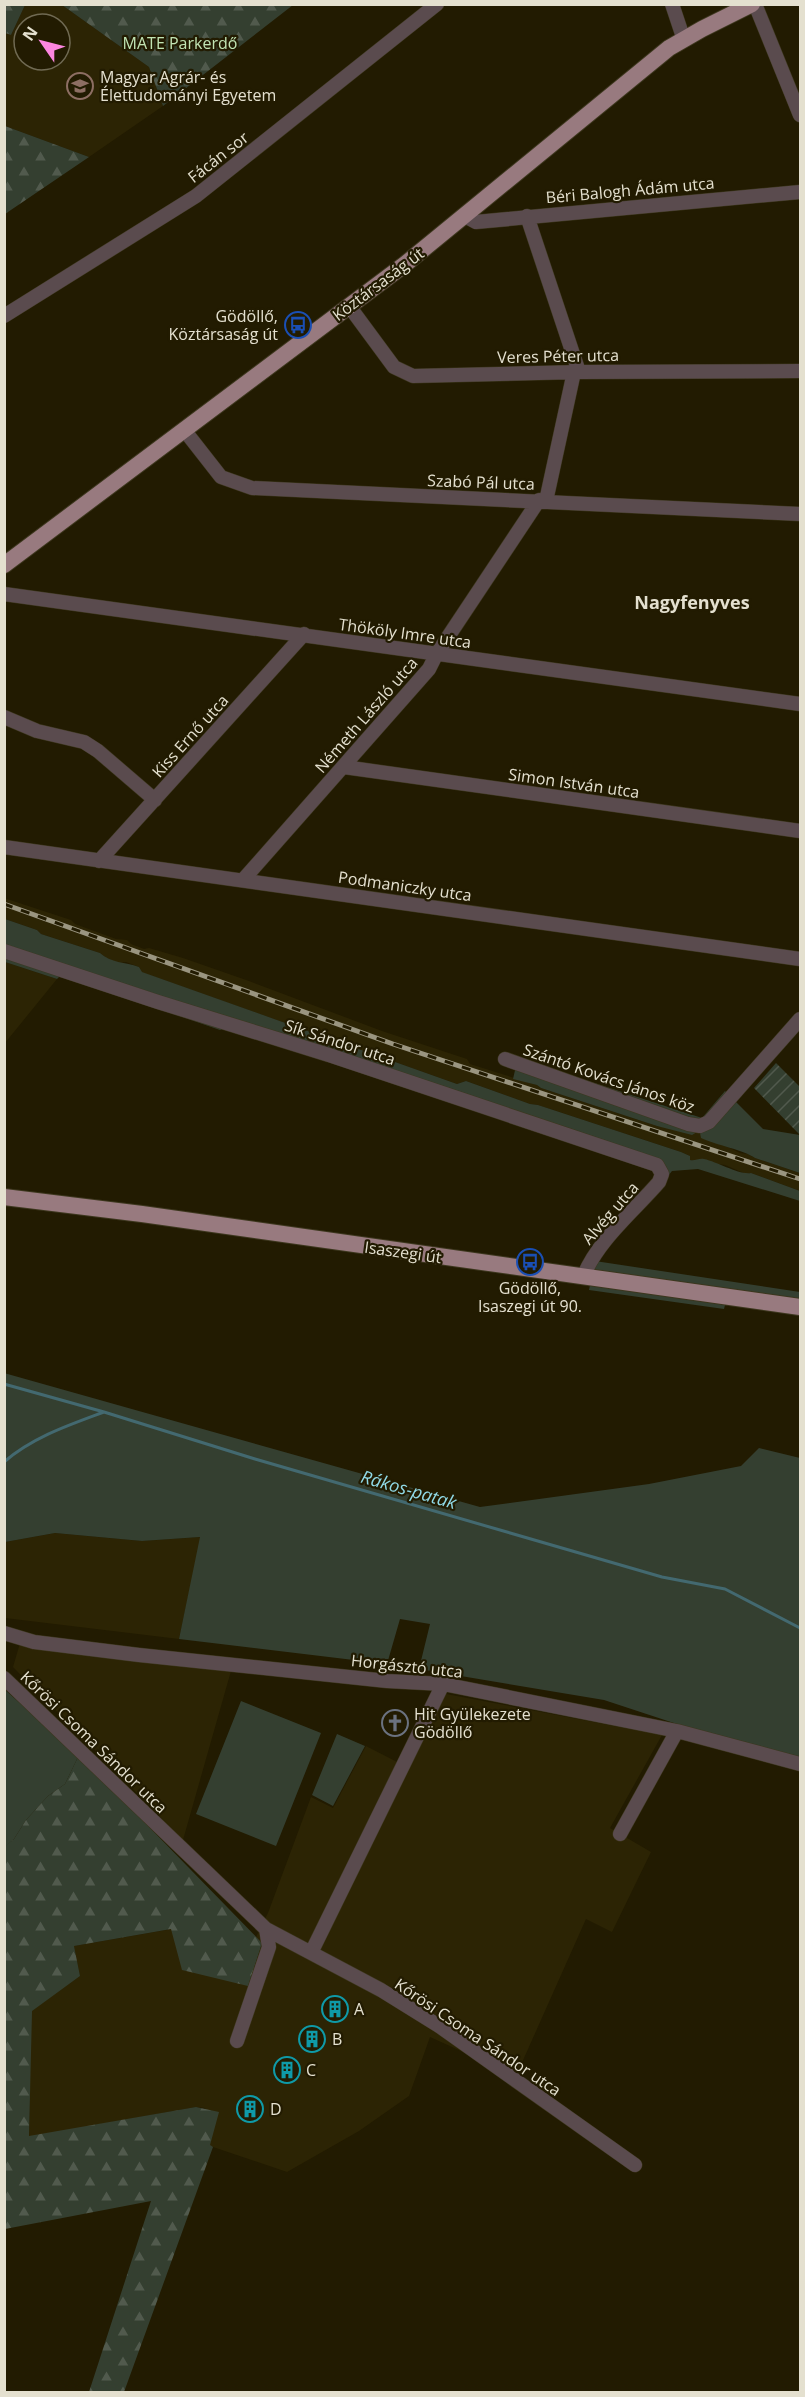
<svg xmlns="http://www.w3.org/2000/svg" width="805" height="2397" viewBox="0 0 805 2397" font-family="'Open Sans',sans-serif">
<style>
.built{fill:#2c2404;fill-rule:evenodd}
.green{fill:#343f30}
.forest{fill:url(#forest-firs)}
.garden{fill:url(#garden-furrows)}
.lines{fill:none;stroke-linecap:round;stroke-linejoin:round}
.stream{stroke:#436970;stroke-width:3}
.minor-casing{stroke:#3d371e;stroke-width:15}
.major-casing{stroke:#3d371e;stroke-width:18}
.minor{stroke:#5a4b4e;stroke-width:14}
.major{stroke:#987a7f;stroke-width:16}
.rail-casing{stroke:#9a9580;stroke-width:5}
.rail{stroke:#221b01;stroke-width:3;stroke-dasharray:9;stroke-linecap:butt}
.labels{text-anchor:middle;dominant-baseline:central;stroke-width:4.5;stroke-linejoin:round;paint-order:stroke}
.park-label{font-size:16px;fill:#c1e4b4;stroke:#221b01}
.poi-label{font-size:16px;fill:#e4e0cf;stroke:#221b01;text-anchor:start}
.street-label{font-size:16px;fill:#e4e0cf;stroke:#221b01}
.neighbourhood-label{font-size:18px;font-weight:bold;fill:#e4e0cf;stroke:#221b01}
.water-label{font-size:18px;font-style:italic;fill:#90d9e6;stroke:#221b01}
</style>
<defs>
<pattern id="forest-firs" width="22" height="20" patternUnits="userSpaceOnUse" patternTransform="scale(1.5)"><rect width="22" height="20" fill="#343f30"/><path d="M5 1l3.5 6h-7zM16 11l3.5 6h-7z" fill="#515a4d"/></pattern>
<pattern id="garden-furrows" width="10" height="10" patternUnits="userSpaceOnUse" patternTransform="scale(1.5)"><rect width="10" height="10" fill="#343f30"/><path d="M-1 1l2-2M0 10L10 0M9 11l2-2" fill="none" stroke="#515a4d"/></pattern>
</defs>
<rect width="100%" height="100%" fill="#221b01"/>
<path class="built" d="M25 5H62L149 67 163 106 89 157 5 126 4 33 11 35ZM24 24H60V60H24Z
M4 898 71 920 75 924 116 939 127 940 131 944 144 949 149 948 183 958 249 981 382 1031 467 1059 470 1064 537 1085 541 1088 657 1126 697 1132 740 1153 748 1154 755 1158 800 1173V1191L751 1173 746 1174 725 1165 689 1160 690 1156 681 1152 538 1105 530 1104 466 1081 457 1084 141 972 139 967 126 962 118 963 106 958 100 953 41 934 37 930 5 919Z
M5 962 57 979 5 1043 4 962Z
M55 1533 142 1541 201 1537 179 1639 5 1618V1542Z
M20 1643 231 1671 183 1840 13 1667Z
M441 1693 662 1735 610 1828 651 1852 612 1932 586 1919 516 2076 430 2037 409 2096 359 2131 287 2172 210 2146 205 2108 196 2107 29 2137 31 2011 80 1976 74 1946 172 1929 262 1944 256 1937 268 1913 311 1797 333 1808 366 1746 399 1763Z"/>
<path class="green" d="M5 919 37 930 41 934 100 953C111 963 125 962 139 967L142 972 457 1084 466 1081 530 1104 538 1105 681 1152 690 1156V1160C695 1161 699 1158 704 1159 718 1162 739 1175 751 1173L800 1191V1201L698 1169 672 1171 668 1176 647 1166 225 1028 220 1030 61 975 57 979 5 962Z
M506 1054 702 1118 725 1091 763 1129 800 1135V1173L755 1158C744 1150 716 1145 701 1138L700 1133 697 1132 692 1135 657 1126 541 1088 537 1085 513 1079 516 1066Z
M595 1261 800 1292V1316L726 1301 724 1309 589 1290Z
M4 1373 480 1507 649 1484 741 1466 759 1448 800 1458V1759L686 1727 604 1700 419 1669 430 1624 400 1619 387 1664 179 1639 200 1537 142 1541 55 1533 5 1542Z
M4 1689 79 1755 65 1784 48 1796 26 1820 14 1839 5 1847Z
M241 1701 321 1733 276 1846 196 1814Z
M337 1734 365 1746 333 1806 312 1795Z"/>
<path class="forest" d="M5 4 25 5 11 35 5 33Z
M62 5H293L163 106 149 67Z
M5 126 89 157 5 214Z
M79 1755 262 1943 248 1986 182 1970 171 1929 74 1946 80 1976 32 2011 29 2136 196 2107 219 2112 210 2145 213 2147 124 2392H89L151 2201 5 2229 4 1847 14 1839 26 1820 48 1796 65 1784Z"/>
<path class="garden" d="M776 1063 800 1087V1135L754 1088Z"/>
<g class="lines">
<path class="stream" d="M4 1384 104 1412 255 1459 662 1577 725 1589 800 1628
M4 1462C33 1437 69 1425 104 1412"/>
<defs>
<path id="minor" d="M672 4 684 40
M755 4 800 115
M465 216 476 222 800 192
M527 216 579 372
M349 306 394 367 413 376 579 372 800 371
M4 316 196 196 437 4
M185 431 221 477 252 488 800 514
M546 501 574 372
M4 594 800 704
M4 717 37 731 84 742 98 751 155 800
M344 767 800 831
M4 847 800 959
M99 861 304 634
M243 880 429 669 436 655 539 500
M4 951 158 1002 329 1055 657 1165 662 1174 659 1182C633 1212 598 1240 583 1277
M505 1059 688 1124 700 1126 709 1122 800 1019
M4 1633 34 1642 139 1655 387 1681 443 1684 677 1731 800 1764
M4 1678 266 1929 381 1990 439 2026 635 2165
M620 1834 677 1731
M311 1953 443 1684
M237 2041 269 1947 266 1929"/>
<path id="major" d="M4 565 404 265 669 48 702 29 752 4
M4 1197 142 1214 800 1307"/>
</defs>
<use href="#minor" class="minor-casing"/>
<use href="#major" class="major-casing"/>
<use href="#minor" class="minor"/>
<use href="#major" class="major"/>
<defs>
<path id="rail" d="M4 904 393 1044 800 1179"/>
</defs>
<use href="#rail" class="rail-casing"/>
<use href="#rail" class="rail"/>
</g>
<defs>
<symbol id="university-ring" viewBox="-11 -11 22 22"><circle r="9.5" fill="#221b01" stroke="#8d6e63" stroke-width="1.5"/><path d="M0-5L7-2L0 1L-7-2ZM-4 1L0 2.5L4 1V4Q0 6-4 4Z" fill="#8d6e63"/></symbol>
<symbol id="bus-ring" viewBox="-11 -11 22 22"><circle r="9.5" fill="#221b01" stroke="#1a4fb4" stroke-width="1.5"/><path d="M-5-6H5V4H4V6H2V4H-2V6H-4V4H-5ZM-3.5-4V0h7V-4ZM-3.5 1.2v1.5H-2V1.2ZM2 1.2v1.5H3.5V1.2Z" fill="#1a4fb4"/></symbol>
<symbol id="church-ring" viewBox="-11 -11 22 22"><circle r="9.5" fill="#221b01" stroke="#6b7280" stroke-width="1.5"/><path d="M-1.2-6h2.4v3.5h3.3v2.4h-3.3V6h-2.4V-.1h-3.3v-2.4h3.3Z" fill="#6b7280"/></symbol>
<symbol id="building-ring" viewBox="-11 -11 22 22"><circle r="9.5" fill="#221b01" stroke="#0f9aa8" stroke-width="1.5"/><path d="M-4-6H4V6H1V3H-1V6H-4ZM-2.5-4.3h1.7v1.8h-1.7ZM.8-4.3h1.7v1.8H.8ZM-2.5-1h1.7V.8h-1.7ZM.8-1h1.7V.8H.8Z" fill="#0f9aa8"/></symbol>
</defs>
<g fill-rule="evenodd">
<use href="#university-ring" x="65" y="71" width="30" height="30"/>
<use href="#bus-ring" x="283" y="310" width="30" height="30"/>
<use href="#bus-ring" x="515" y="1247" width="30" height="30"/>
<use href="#church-ring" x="380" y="1708" width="30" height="30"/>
<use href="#building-ring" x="320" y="1994" width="30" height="30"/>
<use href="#building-ring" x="297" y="2024" width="30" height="30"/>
<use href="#building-ring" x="272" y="2055" width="30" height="30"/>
<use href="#building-ring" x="235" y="2094" width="30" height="30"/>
</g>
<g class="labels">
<g class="park-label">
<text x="180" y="43">MATE Parkerdő</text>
</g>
<g class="poi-label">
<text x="100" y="77">Magyar Agrár- és<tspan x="100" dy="18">Élettudományi Egyetem</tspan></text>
<text x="278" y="316" text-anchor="end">Gödöllő,<tspan x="278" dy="18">Köztársaság út</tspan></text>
<text x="530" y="1288" text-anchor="middle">Gödöllő,<tspan x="530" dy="18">Isaszegi út 90.</tspan></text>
<text x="414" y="1714">Hit Gyülekezete<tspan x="414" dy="18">Gödöllő</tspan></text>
<text x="354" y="2009">A</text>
<text x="332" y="2039">B</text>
<text x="306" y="2070">C</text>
<text x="270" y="2109">D</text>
</g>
<g class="street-label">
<text transform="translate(218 157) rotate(-38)">Fácán sor</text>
<text transform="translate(630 190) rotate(-5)">Béri Balogh Ádám utca</text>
<text transform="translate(378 284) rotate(-37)">Köztársaság út</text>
<text transform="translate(558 356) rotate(-1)">Veres Péter utca</text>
<text transform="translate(481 482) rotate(2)">Szabó Pál utca</text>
<text transform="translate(405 633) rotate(8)">Thököly Imre utca</text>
<text transform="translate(366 715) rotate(-49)">Németh László utca</text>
<text transform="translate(190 736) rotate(-48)">Kiss Ernő utca</text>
<text transform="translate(574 783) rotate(8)">Simon István utca</text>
<text transform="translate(405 886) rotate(8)">Podmaniczky utca</text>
<text transform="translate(340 1042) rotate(18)">Sík Sándor utca</text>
<text transform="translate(609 1078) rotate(19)">Szántó Kovács János köz</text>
<text transform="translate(610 1213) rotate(-49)">Alvég utca</text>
<text transform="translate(403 1252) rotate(8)">Isaszegi út</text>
<text transform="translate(407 1666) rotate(6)">Horgásztó utca</text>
<text transform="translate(94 1742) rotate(44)">Kőrösi Csoma Sándor utca</text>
<text transform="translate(478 2037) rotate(34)">Kőrösi Csoma Sándor utca</text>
</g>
<g class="neighbourhood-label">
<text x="692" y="602">Nagyfenyves</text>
</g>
<g class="water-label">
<text transform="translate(409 1489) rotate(16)">Rákos-patak</text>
</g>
</g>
<rect width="805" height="2397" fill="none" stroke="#e4e0cf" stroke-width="12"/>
<g transform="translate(42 42) rotate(305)"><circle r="28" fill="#221b01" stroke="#706a53" stroke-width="1.5"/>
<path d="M0-4.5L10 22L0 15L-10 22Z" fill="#fd86e1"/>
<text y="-9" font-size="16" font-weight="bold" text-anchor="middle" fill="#e4e0cf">N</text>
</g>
</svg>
